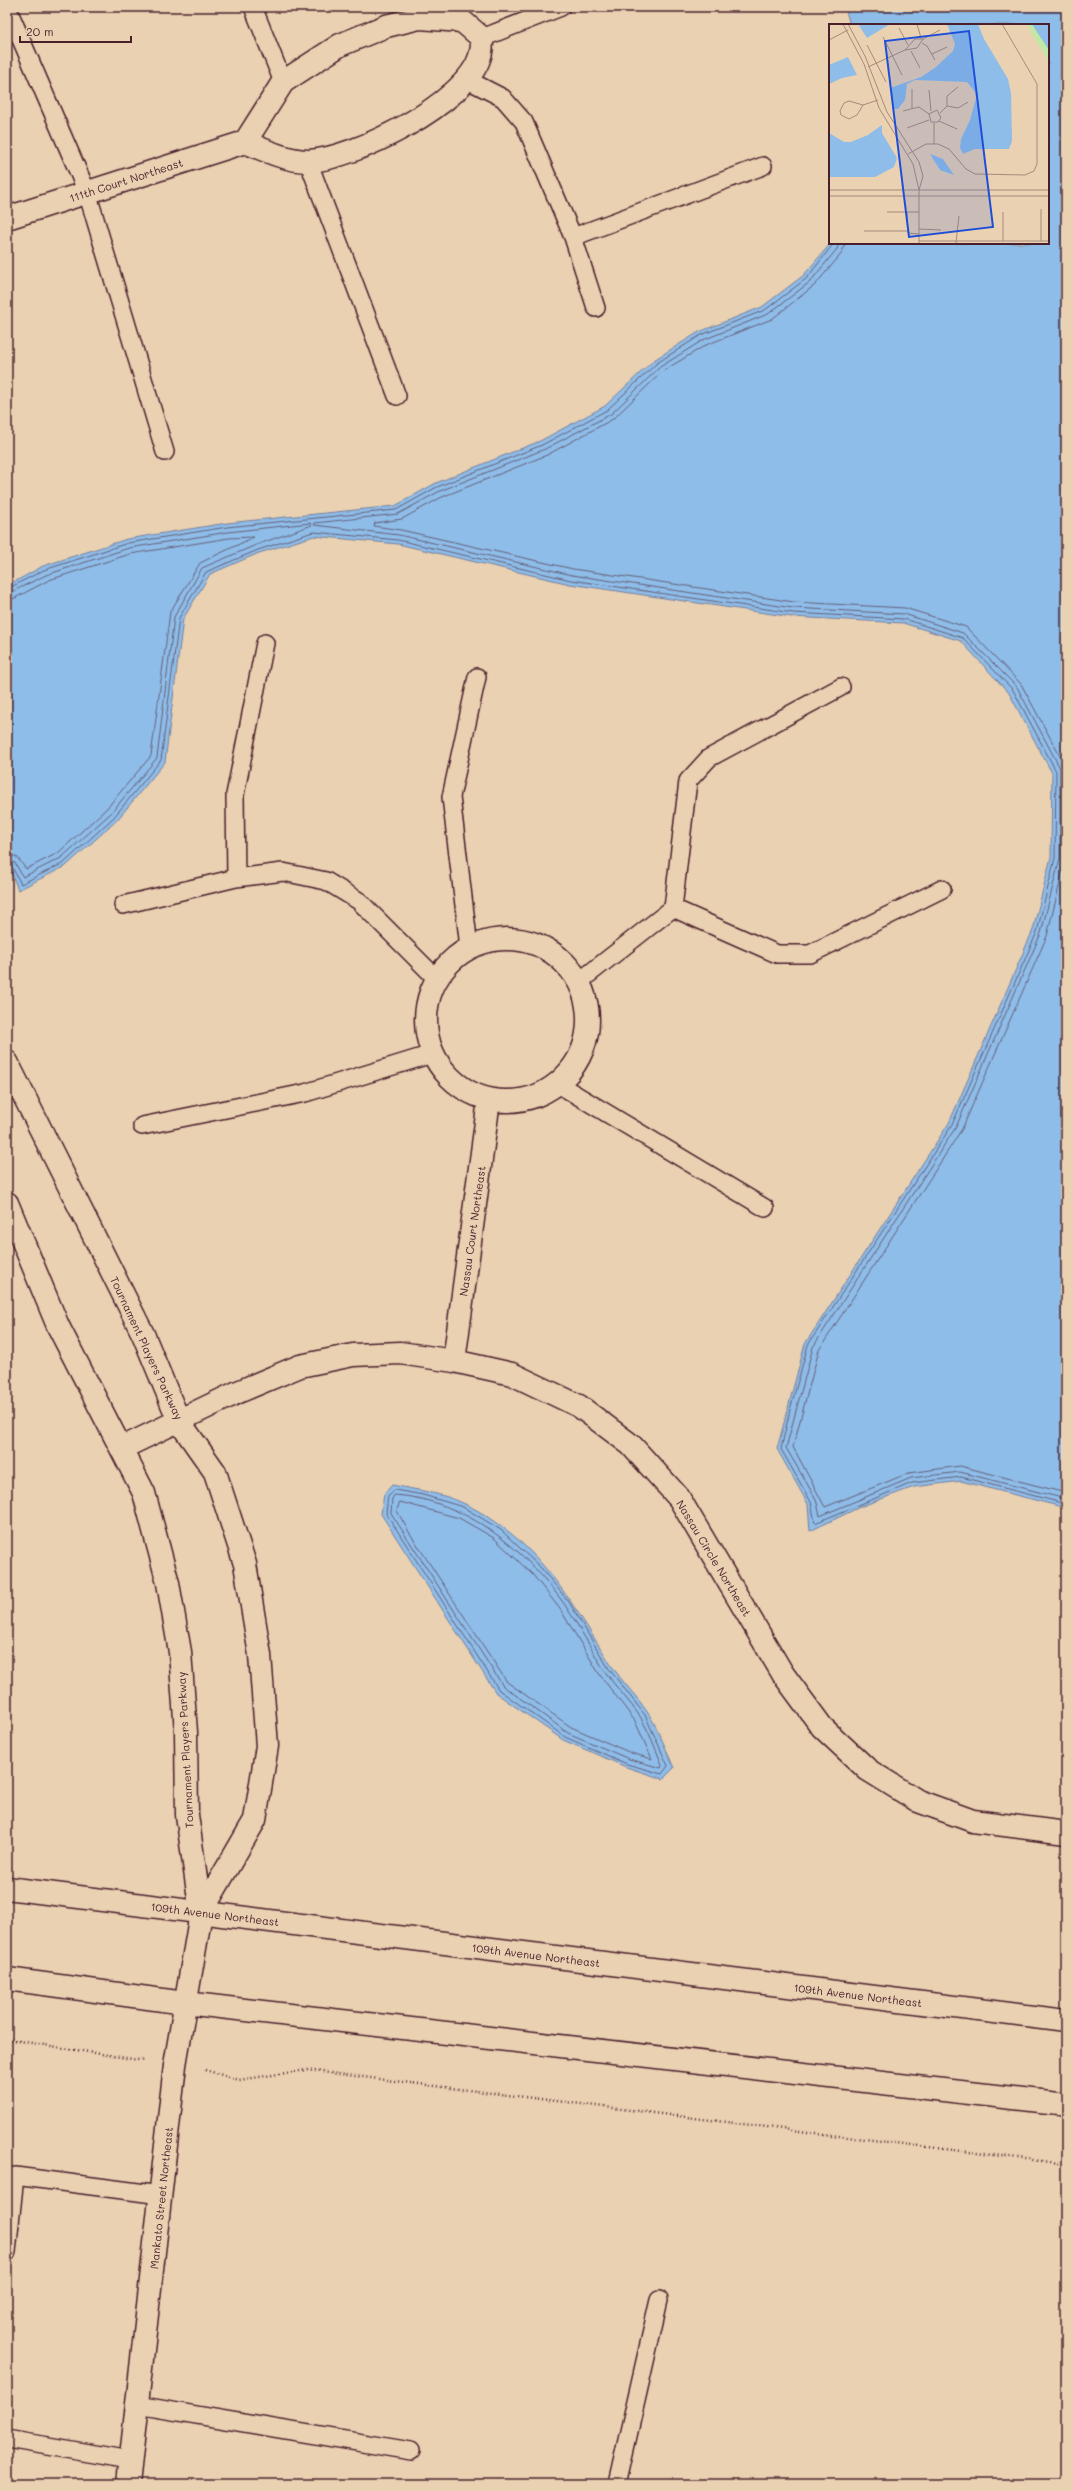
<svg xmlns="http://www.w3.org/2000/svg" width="1073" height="2491" viewBox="0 0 1073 2491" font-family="Mali,sans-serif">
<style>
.water{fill:#8ebde9;stroke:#737e9d}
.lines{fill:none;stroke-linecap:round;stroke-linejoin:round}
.shore{stroke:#655e77;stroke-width:1}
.service-casing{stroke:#4a1f2b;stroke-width:20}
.minor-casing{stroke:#4a1f2b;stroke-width:25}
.secondary-casing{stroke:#4a1f2b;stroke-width:25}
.path{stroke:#4a1f2b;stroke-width:2.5;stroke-dasharray:1 3;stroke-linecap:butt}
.service{stroke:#e9d1b2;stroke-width:17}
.minor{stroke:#e9d1b2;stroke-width:22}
.secondary{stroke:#e9d1b2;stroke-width:22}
.labels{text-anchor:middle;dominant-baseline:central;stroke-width:4;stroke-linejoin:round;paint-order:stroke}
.street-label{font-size:11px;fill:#4a1f2b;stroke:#e9d1b2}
.inset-road{fill:none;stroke:#a98a7c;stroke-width:1}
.view{fill:#1d4ed8;fill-opacity:0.15;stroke:#1d4ed8;stroke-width:2}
.inset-edge{fill:none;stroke:#4a1f2b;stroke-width:2}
</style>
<rect width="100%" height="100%" fill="#e9d1b2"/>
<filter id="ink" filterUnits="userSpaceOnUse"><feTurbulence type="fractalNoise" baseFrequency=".025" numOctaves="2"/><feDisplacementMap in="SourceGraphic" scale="8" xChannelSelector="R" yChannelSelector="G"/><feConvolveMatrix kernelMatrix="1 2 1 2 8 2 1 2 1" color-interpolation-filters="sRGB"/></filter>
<g filter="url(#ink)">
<path class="water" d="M845 7H1066V1508L961 1481 914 1487 862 1506 810 1531 808 1504 777 1449 805 1344 949 1123 1033 930 1051 857 1052 773 1009 693 961 641 903 623 792 617 570 584 398 544 314 536 259 553 210 574 183 619 165 762 117 820 66 866 18 890 7 861V586L43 566 127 539 227 523 395 506 436 483 540 441 605 406 654 360 699 332 762 307 804 275 831 243H1048V25H850Z
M392 1485C416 1490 443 1493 465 1504 536 1538 571 1601 611 1665 622 1682 637 1696 648 1713 659 1730 666 1750 674 1768L663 1779 626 1767 563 1740 496 1693 381 1514 384 1494Z"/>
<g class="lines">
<path class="shore" d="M839 243 837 249 810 282 768 314 703 340 660 367 611 414 545 449 440 491 398 514 315 523 314 525 399 535 572 575 793 608 904 614 963 633 1017 687 1060 768V858L1041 933 956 1127 813 1347 786 1448 816 1499 820 1516 911 1478 960 1472 1066 1499
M845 243 842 253 815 285 772 319 706 345 663 371 613 419 547 455 442 497 402 519 375 523 374 526 401 530 573 569 794 602 905 608 966 627 1021 684 1066 767
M7 589 44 570 128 543 227 527 396 510 437 487 542 445 607 410 657 363 701 335 765 310 807 278 834 243
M7 594 46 575 129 548 228 532 310 523 312 525 256 545 202 568 174 617 157 758 111 813 61 858 23 877 15 863 7 860
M7 600 15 598 49 580 130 554 229 538 254 537 200 563 170 612 151 756 106 809 58 853 26 869 17 857 7 854
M1066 858 1047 936 962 1129 819 1350 793 1447 825 1507 909 1473 960 1466 1066 1493
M7 865 12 867 21 884 64 863 114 817 161 760 179 618 206 572 258 550 313 532 398 540 571 580 793 613 904 619 963 638 1013 690 1056 771 1055 858 1037 932 952 1125 808 1345 790 1410 781 1449 811 1502 815 1523 912 1483 961 1477 1066 1504
M395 1490 423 1495 463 1507 501 1530 541 1568 569 1602 609 1669 645 1715 668 1766 662 1774 627 1764 565 1737 499 1690 386 1513 388 1496Z
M395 1495C466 1500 525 1549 565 1605 579 1626 591 1649 604 1670 615 1687 630 1701 641 1718 649 1732 656 1749 662 1765L661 1768 629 1759 568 1733 503 1686 391 1513 392 1499Z
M400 1502 459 1518 494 1538 533 1575 560 1609 600 1675 635 1721 652 1759 631 1753 571 1727 507 1682 409 1532 397 1511Z"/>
<defs>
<path id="service" d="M7 7 87 192 165 452
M253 7 283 82
M482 38 561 7
M466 79 503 98 524 122 573 237 596 308
M308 161 397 396
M573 237 763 166
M236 878 235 795 265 643
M123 905 236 878 283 872 326 881 359 901 436 978
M673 908 777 954H810L942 889
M469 947 451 797 477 677
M580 981 673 908 688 781 709 758 841 687
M558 1084 765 1208
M142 1126 305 1093 432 1054
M7 2252 15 2176 161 2195
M137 2405 411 2451
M7 2439 130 2460
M617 2484 659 2300"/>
<path id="minor" d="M419 18 462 21 482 38C482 44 482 51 480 56 467 103 354 159 309 161 287 161 264 150 245 142L283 82 340 45 386 26Z
M7 218 245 142
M426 1020a81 81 0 1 1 162 0a81 81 0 1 1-162 0Z
M7 1062 143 1334 179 1421 215 1472 245 1564 260 1655 267 1746 255 1820 201 1913
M7 1203 58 1326 144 1493 168 1583 180 1652 186 1732 187 1815 201 1913 175 2065 128 2484
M454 1361 489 1100
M122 1448 238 1392 300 1366 353 1355 400 1353 454 1361 512 1374 579 1406 631 1445 679 1498 783 1674 822 1727 868 1770 918 1801 973 1821 1066 1833"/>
<path id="secondary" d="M7 1888 1066 2021
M7 1979 185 2003 1066 2104"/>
</defs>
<use href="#service" class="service-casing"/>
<use href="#minor" class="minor-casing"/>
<use href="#secondary" class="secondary-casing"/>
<path class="path" d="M7 2039 145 2061
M205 2070 239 2080 306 2070 1066 2164"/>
<use href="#service" class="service"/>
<use href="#minor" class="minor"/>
<use href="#secondary" class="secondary"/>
</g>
</g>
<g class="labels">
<g class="street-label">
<text transform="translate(126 180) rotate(-18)">111th Court Northeast</text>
<text transform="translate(472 1231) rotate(-82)">Nassau Court Northeast</text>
<text transform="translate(147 1348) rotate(65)">Tournament Players Parkway</text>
<text transform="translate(714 1558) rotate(59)">Nassau Circle Northeast</text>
<text transform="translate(185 1750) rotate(-93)">Tournament Players Parkway</text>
<text transform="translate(215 1914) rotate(7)">109th Avenue Northeast</text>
<text transform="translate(536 1955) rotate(7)">109th Avenue Northeast</text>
<text transform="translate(858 1995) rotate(7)">109th Avenue Northeast</text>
<text transform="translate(161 2198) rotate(-84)">Mankato Street Northeast</text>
</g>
</g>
<g transform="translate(829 24)">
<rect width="220" height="220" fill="#e9d1b2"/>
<path d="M198 0H220V38L206 15Z" fill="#c1e8a4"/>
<path d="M29 0H61L38 14ZM118 0H149L155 15 179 55 182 69 183 117 180 125H146L134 130 131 124 132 115 141 96 147 74 146 68 138 58 86 56 78 60 76 76 69 85H65L61 64 92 53 107 43 124 27 126 20ZM203 0H220V26L208 8ZM19 33 28 51 13 54 0 60V41ZM53 101V109L68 134 65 143 46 153H0V109L15 118H22L39 111ZM101 130 114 135 125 151 111 146Z" fill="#8ebde9"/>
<path class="inset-road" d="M14 0 35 40 50 84 84 140 90 166V220M19 0 36 32 58 88 90 138 94 152 90 166M88 0 92 14M70 4 79 21M54 13 73 51M0 16 19 6M93 19 98 22 106 36M38 21 57 58M76 26 86 15H94L111 6M76 26 88 24 94 15M82 27 91 44M103 30 118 23M39 43 76 26M100 66 102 87M20 77 34 81 28 91 20 95 12 91 11 87 15 79ZM34 81 49 76M118 82 129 84 139 78M83 84V65M74 87 90 83 100 90 102 98H109L112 94 108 86 100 90M111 89 118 82V72L129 63M110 97 128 105M78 104 100 96M105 120V99M79 130 97 120H109L120 125 137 145 146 150 196 151 205 147 208 140V60L173 0M0 166H220M0 172H220M58 188H78M90 188H78L79 209 90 210M90 205 112 206M35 207H78M90 217H220M174 217V188M212 217V185M127 219 130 192"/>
<path class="view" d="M140 7 164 203 80 213 56 17Z"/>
<rect width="220" height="220" class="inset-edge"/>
</g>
<rect width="1073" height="2491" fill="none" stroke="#e9d1b2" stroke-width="24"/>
<rect x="12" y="12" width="1049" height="2467" fill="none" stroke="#4a1f2b" stroke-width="1.5" filter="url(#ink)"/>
<path d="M20 36v6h111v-6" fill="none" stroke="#4a1f2b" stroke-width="2"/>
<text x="26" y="36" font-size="12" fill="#4a1f2b" stroke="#e9d1b2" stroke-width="3" paint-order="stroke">20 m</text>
</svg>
